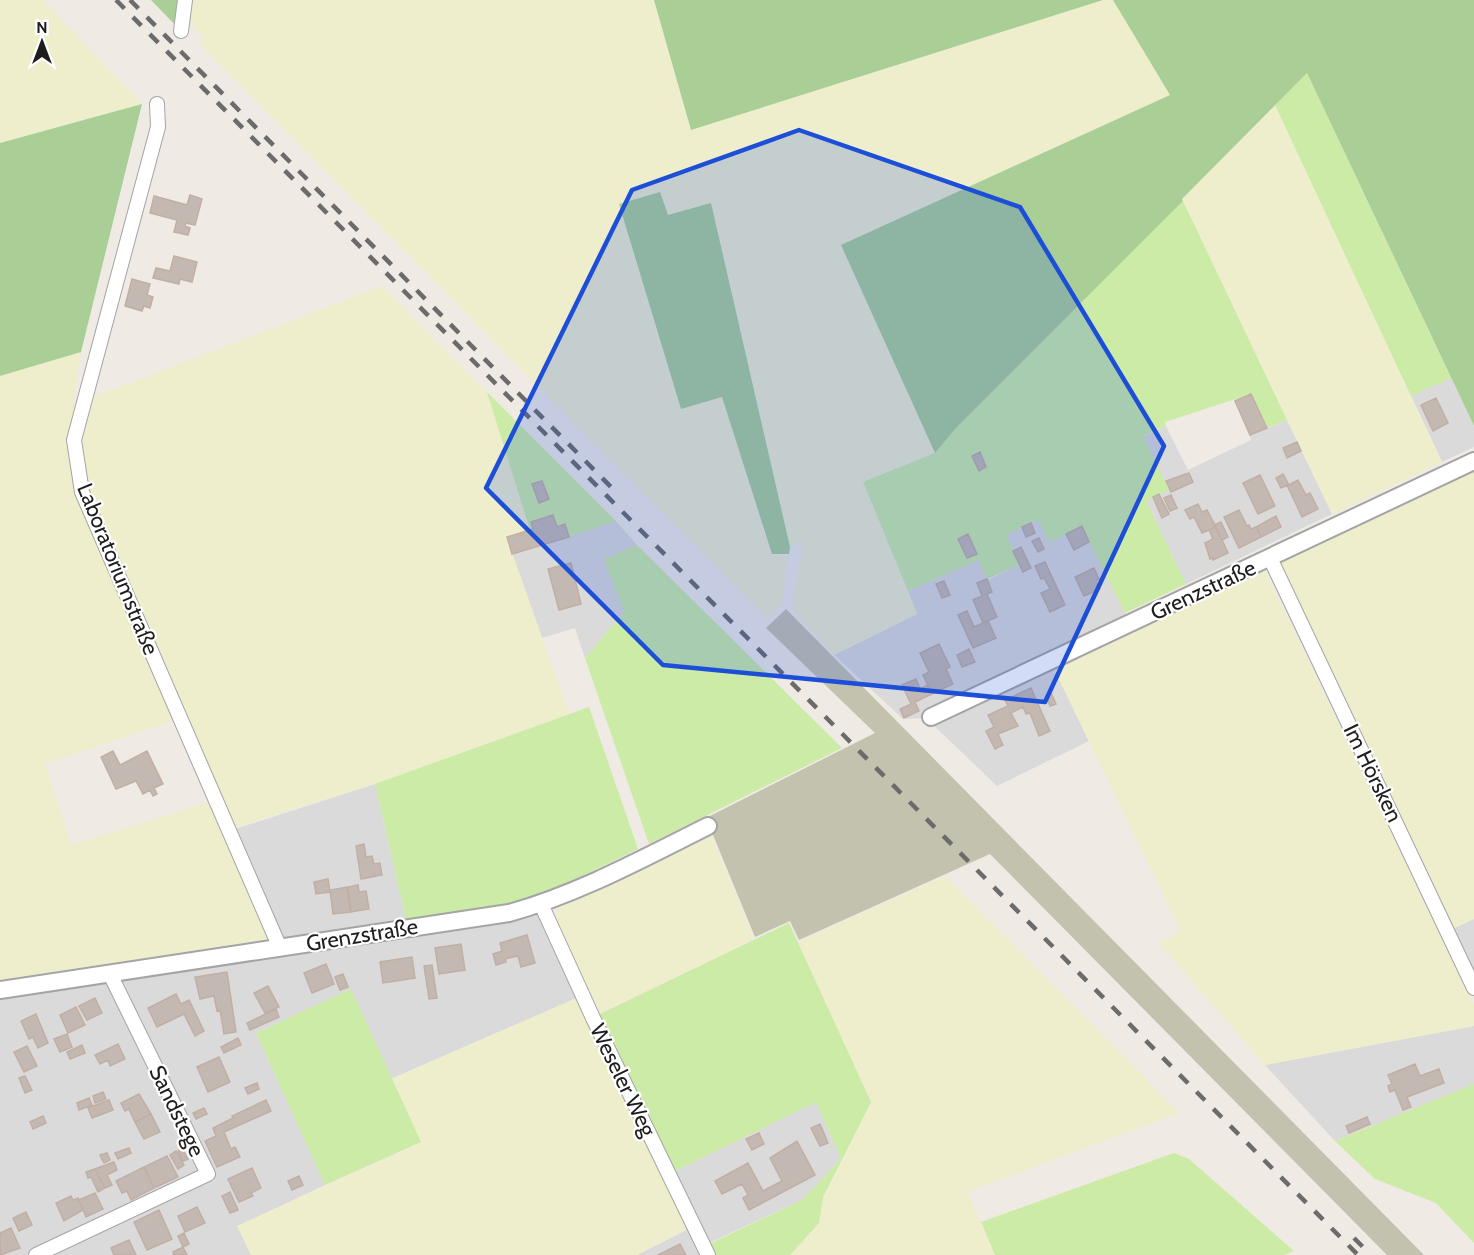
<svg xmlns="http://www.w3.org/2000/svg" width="1474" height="1255" viewBox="0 0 1474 1255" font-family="Cabin,sans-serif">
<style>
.residential{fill:#dbdada}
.construction{fill:#c3c2ae}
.farmland{fill:#eeeecd;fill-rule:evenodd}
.grass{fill:#cbeba6}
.forest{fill:#aacf96}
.building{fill:#c3b9b2;stroke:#c1afa4;stroke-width:1.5}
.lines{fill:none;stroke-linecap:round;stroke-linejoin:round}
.minor-casing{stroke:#a4a4a4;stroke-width:16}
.tertiary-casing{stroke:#a4a4a4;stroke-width:20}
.minor{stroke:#fff;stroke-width:14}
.tertiary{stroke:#fff;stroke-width:16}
.rail{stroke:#6b6b6b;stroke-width:4.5;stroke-dasharray:12 12;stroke-linecap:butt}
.marked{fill:#1d4ed8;fill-opacity:0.2;stroke:#1d4ed8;stroke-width:4.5;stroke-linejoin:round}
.labels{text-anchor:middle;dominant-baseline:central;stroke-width:4.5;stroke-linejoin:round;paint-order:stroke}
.street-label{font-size:22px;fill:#1d1d1d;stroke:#fff}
</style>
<rect width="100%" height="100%" fill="#efeae3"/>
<path class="residential" d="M1451 378 1474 426V447L1442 462 1411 396Z
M1287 420 1332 514 1186 584 1146 501 1143 437 1166 426 1188 470 1251 440 1249 436Z
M1038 520 1082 526 1134 631 1055 671 1089 741 997 786 926 718 903 719 834 655 917 614 908 591 978 560 988 580 1019 564 1006 535Z
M616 521 637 545 604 559 624 612 585 658 575 628 542 638 512 554Z
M375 784 406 919 532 900 579 997 391 1079 351 989 256 1033 325 1185 238 1226 251 1255H0V988L223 833Z
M1474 919V973L1454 928Z
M1474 1026V1084L1335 1141 1265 1065Z
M816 1102 841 1159 802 1200 707 1244 712 1255H637L686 1230 665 1176Z"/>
<path class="construction" d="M786 609 1424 1255H1387L990 854 799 940 790 921 755 937 706 818 875 733 766 628Z"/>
<path class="farmland" d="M0 0H43L142 104 0 143Z
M192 0H654L691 130 1103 0H1113L1170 95 841 245 935 453 863 482 917 614 834 655 792 609 803 541 790 547 711 203 668 216 660 192 620 204 681 409 722 397 771 554 788 557 782 603 768 619 200 44 204 39 190 22Z
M1275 105 1442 462 1332 514 1182 199Z
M382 286 487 392 530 530 507 538 569 714 375 784 229 829 280 948 0 993V376L81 352 73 405ZM180 718 216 800 71 845 45 764Z
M1474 471V919L1454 928 1281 563Z
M1265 571 1474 1005V1026L1265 1065 1159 943 1181 931 1055 671 1134 631Z
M710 832 754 939 600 1014 554 921 560 904Z
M945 876 1179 1113 967 1192 995 1255H790L819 1223 822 1197 871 1102 798 942Z
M579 997 665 1176 686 1230 637 1255H251L237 1226 420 1143 391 1079Z"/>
<path class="grass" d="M1307 73 1451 378 1411 396 1275 105Z
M1183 201 1287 420 1267 428 1251 394 1165 422 1166 426 1143 436 1169 490 1146 501 1186 584 1125 613 1082 527 1049 542 1038 520 1006 535 1020 564 987 579 978 560 908 591 863 482 935 453 956 428Z
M487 392 616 521 569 537 557 527 553 515 530 530Z
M637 545 842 748 649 844 585 658 624 612 604 559Z
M589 707 638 849 532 900 406 919 375 784Z
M789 923 871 1102 823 1197 819 1223 790 1255H712L707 1245 802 1200 841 1159 816 1102 675 1171 600 1014Z
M351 989 421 1142 325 1185 256 1033Z
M1474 1084V1243L1436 1203 1375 1179 1335 1141Z
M1174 1153 1189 1159 1294 1251 1284 1255H995L981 1222Z"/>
<path class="forest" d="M151 0H192L190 22 181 31Z
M654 0H1103L691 130Z
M1113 0H1474V426L1307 73 1182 199 1183 201 956 428 935 453 841 245 1170 95Z
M142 104 81 352 0 376V143Z
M660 192 668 215 711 203 790 547 789 554H772L722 397 681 409 619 204Z"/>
<path class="building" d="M190 195 202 199 195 225 186 223 185 226 190 228 188 235 174 232 177 220 150 213 154 196 187 205Z
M174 256 197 262 192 282 180 279 179 284 153 278 156 268 170 271Z
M132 279 150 284 147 295 153 297 150 308 144 306 142 311 125 306Z
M1251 394 1267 428 1250 435 1235 401Z
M1436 398 1448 423 1433 431 1421 405Z
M1297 442 1301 451 1287 458 1283 448Z
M980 452 986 467 979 471 972 456Z
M1189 473 1193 482 1171 492 1166 481Z
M1283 474 1289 485 1298 480 1306 495 1310 493 1318 509 1302 517 1287 485 1281 488 1276 478Z
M1260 475 1275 506 1258 514 1243 483Z
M542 481 549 499 539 503 532 484Z
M1159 494 1169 514 1162 518 1153 497Z
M1171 495 1177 508 1170 511 1164 498Z
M1198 504 1202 512 1207 510 1216 527 1202 533 1194 517 1190 519 1185 510Z
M1239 510 1247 526 1249 525 1251 529 1256 527 1261 537 1239 548 1224 517Z
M553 515 557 527 565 524 569 537 512 554 507 537 533 529 531 522Z
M1276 516 1281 527 1261 537 1256 527Z
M1221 522 1228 537 1222 540 1214 525Z
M1031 523 1035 533 1026 537 1022 527Z
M1082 526 1089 542 1074 550 1066 534Z
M1216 527 1228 553 1213 560V558L1210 559 1205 543 1213 539 1209 530Z
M968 534 977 554 967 558 958 539Z
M1039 538 1044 549 1038 552 1032 541Z
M1021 547 1031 568 1023 572 1013 551Z
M1045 562 1065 605 1050 612 1041 593 1050 589 1044 578 1041 579 1035 566Z
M571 563 581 604 559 610 548 569Z
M1094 568 1099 579 1096 581 1100 589 1084 596 1075 577Z
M987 579 992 592 987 594 997 617 983 623 973 600 982 596 977 583Z
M944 581 950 595 942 598 936 584Z
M967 611 974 627 988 621 996 638 973 648 958 615Z
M939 644 950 667 946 669 953 684 932 694 923 675 929 672 920 653Z
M969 649 975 662 962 667 957 655Z
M916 679 920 689 928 685 932 694 915 702 919 711 904 718 900 709 911 704 902 685Z
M1031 688 1050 731 1039 736 1030 713 1026 714 1023 707 1011 713 1018 726 998 734 1003 745 995 749 986 731 994 727 988 715 1008 706 1005 700Z
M1051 693 1056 704 1050 706 1046 696Z
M113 751 120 765 147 751 163 784 154 788 157 794 153 796 150 790 143 794 136 781 116 789 101 757Z
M364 844 366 857 372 856 374 864 380 863 382 875 361 879 356 846Z
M328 879 330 892 316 894 314 882Z
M358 885 359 892 366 891 369 909 351 912 348 887Z
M347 887 351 912 333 914 330 890Z
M527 935 535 963 521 967 518 956 505 959 506 962 496 965 493 954 502 951 500 943Z
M461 944 465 970 439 974 435 948Z
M412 957 415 978 383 983 380 962Z
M326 964 334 984 312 993 304 973Z
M432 965 437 998 429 999 424 966Z
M227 972 236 1032 224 1034 220 1010 217 1011 214 996 200 999 195 977Z
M343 974 348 987 340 990 335 977Z
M268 986 279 1007 265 1013 254 993Z
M176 994 181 1004 189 1000 204 1031 195 1036 184 1014 157 1027 148 1008Z
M95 998 102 1013 87 1020 79 1006Z
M76 1007 85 1025 68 1033 60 1015Z
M276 1009 279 1017 250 1030 247 1023Z
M36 1014 48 1043 38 1048 33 1037 29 1039 21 1021Z
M67 1034 72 1047 60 1052 54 1039Z
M238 1038 241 1045 224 1053 221 1047Z
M118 1044 125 1059 110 1066 108 1060 100 1064 95 1055Z
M82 1045 85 1053 70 1059 67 1052Z
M27 1046 37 1066 24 1072 14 1052Z
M219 1057 230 1082 208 1092 197 1067Z
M1415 1064 1420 1076 1439 1069 1444 1083 1407 1097 1411 1107 1403 1110 1395 1090 1390 1092 1388 1086 1392 1084 1388 1075Z
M25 1076 32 1090 25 1093 19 1078Z
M257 1083 259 1089 248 1094 245 1088Z
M103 1092 106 1099 95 1103 93 1096Z
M139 1094 151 1114 135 1122 129 1109 125 1111 121 1103Z
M89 1098 92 1105 79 1110 77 1103Z
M109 1100 113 1110 92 1118 88 1108Z
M266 1100 271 1111 224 1132 231 1149 235 1147 240 1157 217 1167 205 1141 216 1136 213 1128 233 1118 232 1116Z
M204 1108 207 1114 196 1119 193 1113Z
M151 1114 160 1132 144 1139 135 1122Z
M43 1116 46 1123 33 1129 30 1122Z
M1367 1117 1370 1124 1349 1133 1346 1126Z
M820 1124 828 1143 820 1146 811 1128Z
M759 1133 764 1144 752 1150 746 1139Z
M797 1141 815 1175 749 1210 743 1198 748 1195 742 1184 722 1194 715 1181 748 1163 763 1191 782 1181 770 1158Z
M129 1148 131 1153 118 1159 115 1153Z
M182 1148 188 1159 183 1161 178 1151Z
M176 1151 184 1165 178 1169 170 1155Z
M107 1153 110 1160 104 1163 100 1155Z
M167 1156 178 1177 154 1188 144 1167Z
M114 1162 117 1170 107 1175 112 1185 105 1188 95 1169Z
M144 1167 154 1188 131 1200 127 1191 122 1193 116 1181Z
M252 1168 261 1188 251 1193 253 1196 239 1202 228 1179Z
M95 1169 105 1188 98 1192 91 1177 88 1178 86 1172Z
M299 1176 303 1185 292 1190 288 1181Z
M230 1192 238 1210 230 1213 222 1196Z
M95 1193 103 1209 86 1217 79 1200Z
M71 1196 73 1200 78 1198 83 1210 64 1221 56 1203Z
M197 1207 205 1223 185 1232 178 1216Z
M159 1210 172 1239 147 1250 134 1222Z
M26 1212 32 1225 19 1231 13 1218Z
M11 1228 20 1248 0 1255V1233Z
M184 1233 189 1244 183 1247 178 1236Z
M129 1240 136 1255H114L111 1248Z
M680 1244 686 1255H658Z
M183 1247 187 1255H174L173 1252Z"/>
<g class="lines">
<defs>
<path id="minor" d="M181 31 185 0
M157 104 158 127 74 440 82 492 280 948
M1270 558 1474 988
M541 904 593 1018 708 1255
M36 1255 208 1174 110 974"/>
<path id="tertiary" d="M931 717 1474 461
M0 990 509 913C578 894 644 858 708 826"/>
</defs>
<use href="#minor" class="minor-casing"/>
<use href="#tertiary" class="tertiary-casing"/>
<use href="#minor" class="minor"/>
<use href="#tertiary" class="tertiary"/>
<path class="rail" d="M116 0 1358 1255
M130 0 613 489
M1354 1238 1371 1255"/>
</g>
<path class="marked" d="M799 130 1020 207 1164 446 1045 702 663 665 486 488 632 190Z"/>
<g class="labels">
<g class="street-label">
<text transform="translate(118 569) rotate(68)">Laboratoriumstraße</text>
<text transform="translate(1203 590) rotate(-25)">Grenzstraße</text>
<text transform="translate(1373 773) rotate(64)">Im Hörsken</text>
<text transform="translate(362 935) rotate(-9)">Grenzstraße</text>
<text transform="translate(623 1080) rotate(64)">Weseler Weg</text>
<text transform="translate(177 1111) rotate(64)">Sandstege</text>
</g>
</g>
<g transform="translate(42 42)" stroke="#ffffff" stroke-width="4.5" paint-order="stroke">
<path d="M0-4.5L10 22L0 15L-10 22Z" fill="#1d1d1d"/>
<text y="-9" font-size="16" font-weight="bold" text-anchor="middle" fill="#1d1d1d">N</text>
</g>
</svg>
